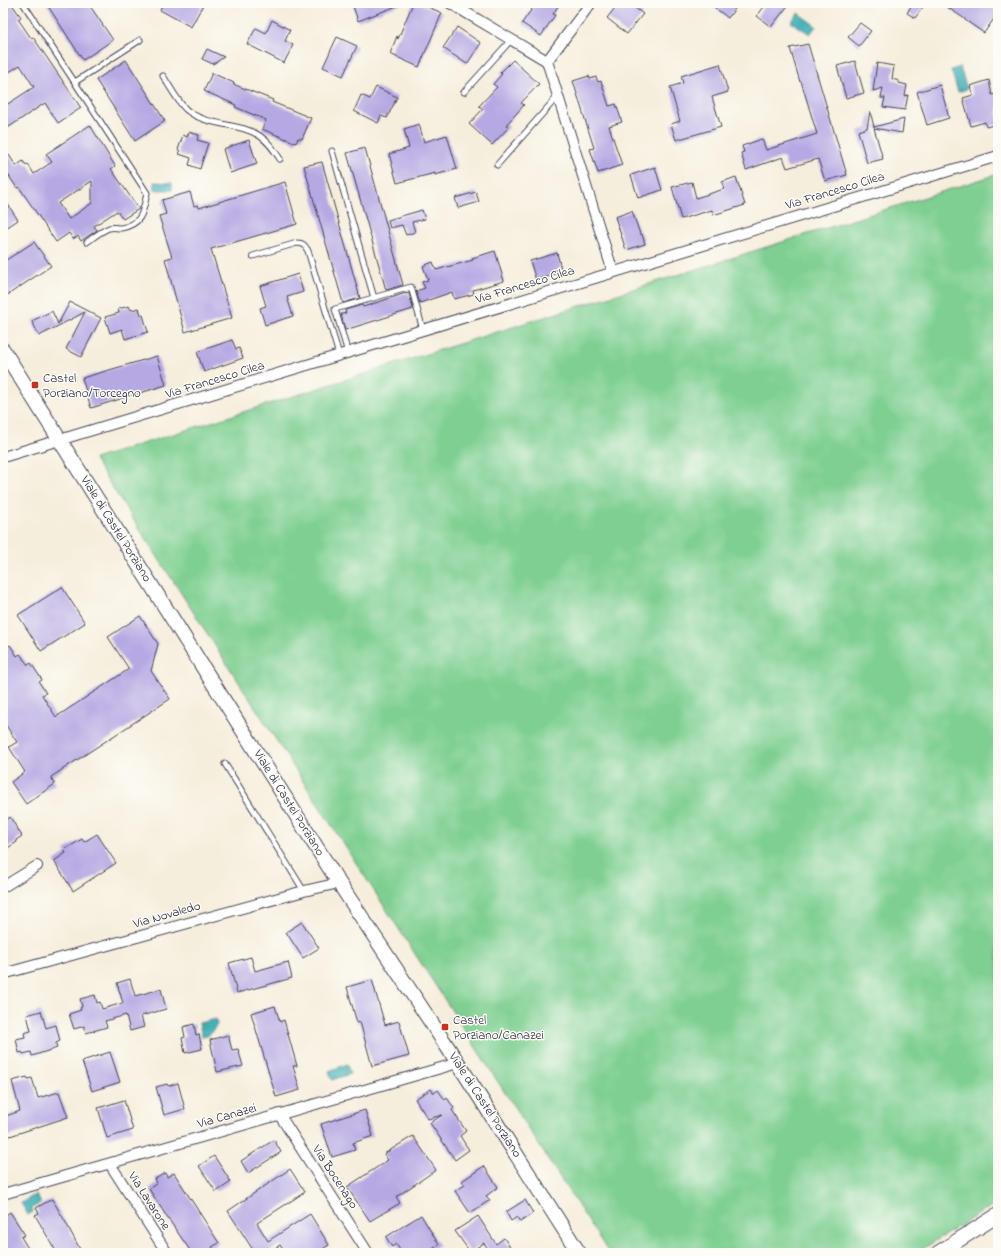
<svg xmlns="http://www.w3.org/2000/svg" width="1001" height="1256" viewBox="0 0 1001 1256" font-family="'Indie Flower',sans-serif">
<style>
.green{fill:#7ecf91;stroke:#507866}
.water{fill:#3badb3;stroke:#2e6877}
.building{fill:#b6a8e3;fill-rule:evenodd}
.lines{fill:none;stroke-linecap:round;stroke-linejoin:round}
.lane-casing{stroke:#424153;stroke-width:7}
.street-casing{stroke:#424153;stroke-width:12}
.secondary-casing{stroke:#424153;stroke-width:16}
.lane{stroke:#fff;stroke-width:5}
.street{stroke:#fff;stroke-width:10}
.secondary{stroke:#fff;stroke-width:14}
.poi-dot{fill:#c8321e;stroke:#fdfcf7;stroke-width:1.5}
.labels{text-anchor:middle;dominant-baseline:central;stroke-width:3;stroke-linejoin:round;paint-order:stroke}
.street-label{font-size:13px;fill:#22223b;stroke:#fdfcf7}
.poi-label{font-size:13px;fill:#22223b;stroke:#fdfcf7;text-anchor:start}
</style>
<rect width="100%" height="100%" fill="#fdfcf7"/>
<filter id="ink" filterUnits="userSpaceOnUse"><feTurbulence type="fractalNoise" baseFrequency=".025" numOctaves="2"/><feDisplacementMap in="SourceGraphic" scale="8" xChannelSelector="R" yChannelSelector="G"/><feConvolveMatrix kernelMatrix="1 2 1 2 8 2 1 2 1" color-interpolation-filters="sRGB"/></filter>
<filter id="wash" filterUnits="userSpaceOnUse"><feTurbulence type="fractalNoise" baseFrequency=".012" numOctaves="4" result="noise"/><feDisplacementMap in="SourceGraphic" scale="16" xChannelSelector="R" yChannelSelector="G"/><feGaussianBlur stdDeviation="0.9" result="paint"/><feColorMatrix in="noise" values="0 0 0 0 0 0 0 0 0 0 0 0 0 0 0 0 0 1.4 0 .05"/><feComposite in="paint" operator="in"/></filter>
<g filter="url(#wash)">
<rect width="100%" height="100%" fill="#f6eedc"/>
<path class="green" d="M998 174V1202L916 1253H609L94 459Z"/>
<path class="water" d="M798 13 816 26 810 34 791 22Z
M960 67 967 89 958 92 951 70Z
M154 182 172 183V190H154Z
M216 1019 217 1025 208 1036 202 1037 199 1023Z
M347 1064 350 1074 332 1080 329 1071Z
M36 1194 41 1203 32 1208 33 1212 28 1215 21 1203Z"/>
<g id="blocks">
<path class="building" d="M3 3H11L21 17 18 19 31 38 33 37 81 108 58 123 45 103 3 131V107L34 87 20 65 3 76Z
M46 3H88L113 40 83 60Z
M163 3H204L191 27 160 10Z
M352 3H402V4L358 21Z
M413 3H419L442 13 419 67 390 54 397 36 398 39Z
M536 3H560L553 14 555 15 541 36 522 23Z
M619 3H629L643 14 627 34 607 18Z
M709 3H739L728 18Z
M767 3H790L771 27 757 16Z
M913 3H926L915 18 907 13Z
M941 3H987L998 11V13L984 33 965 20V19Z
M272 20 290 30 285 41 293 45 284 63 247 44 256 28 266 33Z
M860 23 871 31 859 46 848 37Z
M457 27 481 43 467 64 443 48Z
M337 37 357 46 343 76 323 67Z
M808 44 847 175 825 181 818 159 787 168 783 157 746 170 741 153 744 152 742 146 762 139 766 150 817 134 801 81 800 82 790 48Z
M207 49 224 57 213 64 202 59Z
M126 60 165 121 135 141 96 80Z
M513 60 539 84 521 103 524 105 506 125 509 127 492 145 469 124 483 109 479 106 497 87 493 84 502 74 500 73Z
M855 61 864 93 846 98 837 66Z
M877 63 894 66 892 79 899 81V83L907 85 905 96 908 95 905 110 883 107 885 98H881L883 88 873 91Z
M720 64 728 92 712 97 721 127 676 140 671 124 680 121 670 87 683 83 681 76Z
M212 73 234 83 233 84 273 100 272 102 311 118 302 139 298 138 296 143 262 129 266 120 235 107 236 105 204 91Z
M589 76 590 79 596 77 598 82 601 81 609 106 616 104 622 122 609 126 622 165 598 173 590 149 594 148 573 81Z
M989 80 992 95 998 93V124L986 127 985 122 971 126 963 98 973 95 970 86Z
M940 85 949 118 927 125 917 92Z
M376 87 397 97 387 118 381 116 378 123 354 111 361 95 370 99Z
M870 111 874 127 904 119 902 133 874 128 883 159 867 163 858 131 867 128Z
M419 124 424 142 447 135 457 169 435 175V173L397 183 389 154 409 148 404 129Z
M90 125 115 166 111 169 139 209 123 219 117 211 94 226 97 230 81 241 78 236 73 239 69 233 56 242 19 187 17 188 3 167V159L9 155 16 166 23 161 26 165 28 164 34 174 52 162 46 154ZM92 181V203L69 219 58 203Z
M189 132 199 135 197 140 208 143 200 169 189 165 191 158 179 154 180 151 178 150 183 135 187 137Z
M249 140 257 164 230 173 223 149Z
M365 148 403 285 386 290 347 153Z
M322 162 360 298 343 303 304 166Z
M655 167 662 190 638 198 631 175Z
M736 177 745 205 713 215 712 210 681 219 672 187 692 182 696 198 724 189 722 182Z
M285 182 297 224 211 249 232 318 185 332 165 259 172 257 159 216 166 214 162 200 190 192 194 206 198 205 199 208Z
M476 192 479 202 458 208 455 198Z
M3 197 18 220 3 230Z
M422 210 425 219 412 222 415 232 406 235 402 225 390 228 388 220Z
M632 211 640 234H642L645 244 626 250 615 217Z
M34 242 51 266 3 298V262Z
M495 251 504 281 473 290 474 294 454 299 452 292 420 303 416 291 425 288 422 282 428 280 423 266 433 262 436 270 473 260 472 258Z
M557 253 562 272 536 280 530 261Z
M298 274 303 292 287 297 293 316 265 325 260 308 266 306 260 286Z
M406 293V294L409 293 413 309 345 330 341 314 346 313 345 310 362 305 363 307Z
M70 302 101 318 81 357 66 349 85 312 39 336 32 321 52 311 58 324Z
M129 306 131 310 139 308 141 315H143L148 332 125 339 122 329 110 333 105 317 119 313 118 309Z
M232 340 236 349 239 348 243 358 204 372 197 352Z
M157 356 166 385 91 408 82 378Z
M62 587 85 623 41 651 18 615Z
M140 616 158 644 151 671 170 699 51 777 55 784 26 804 11 782 25 772 9 747 17 742 3 721V650L10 645 17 656 20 654 28 665 31 663 42 680 39 682 46 693 42 695 56 717 129 669 108 637Z
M10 817 22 836 16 840 17 842 3 851V822Z
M97 834 116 863 73 891 54 861 66 853 64 850 82 839 84 842Z
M302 922 319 948 303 958 286 932Z
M251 957 255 971 288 962 292 978 237 993 229 963Z
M130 979 135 996 161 989 166 1009 141 1016 144 1027 130 1031 126 1015 105 1021 107 1027 86 1033 84 1026 74 1029 69 1014 81 1010 80 1008 82 1007 80 999 95 995 97 1003 100 1002 102 1009 123 1003 117 983Z
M372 980 385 1025 399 1021 409 1056 372 1066 360 1022 357 1023 347 987Z
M275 1006 280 1022 284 1020 297 1066H293L300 1090 276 1097 251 1013Z
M41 1011 46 1028 56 1025 60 1041 56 1043 57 1048 32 1056 31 1052 23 1054 22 1052 19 1053 16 1039 25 1037 24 1033 31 1031 27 1015Z
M194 1024 196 1035 199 1034 202 1049 185 1053 182 1038 185 1037 183 1027Z
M228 1035 232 1050 238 1049 243 1066 217 1072 210 1040Z
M110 1052 120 1082 92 1091 82 1061Z
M27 1077 28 1079 32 1078 38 1098 59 1092 68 1117 7 1137 6 1134 3 1135V1117L20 1111 12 1081Z
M178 1083 185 1109 164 1115 156 1087 167 1084 168 1086Z
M431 1089 434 1093 438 1090 445 1100 447 1098 454 1108 452 1110 466 1131 460 1136 469 1150 455 1160 430 1123 442 1115 428 1119 415 1099Z
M124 1100 133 1130 107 1138 98 1108Z
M365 1110 373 1136 353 1143 355 1150 332 1157 321 1124Z
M413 1136 436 1170 396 1197 400 1203 370 1221 347 1187 388 1160 384 1154Z
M274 1140 281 1152 248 1173 241 1161Z
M214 1156 231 1182 216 1192 199 1166Z
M484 1166 498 1187 486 1196 490 1200 470 1213 455 1191 465 1185 462 1181Z
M290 1169 305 1192 257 1223 268 1241 310 1214 329 1245 316 1253H285L280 1245 267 1253H255L228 1211Z
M165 1173 167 1177 174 1173 219 1243 212 1247 216 1253H192L167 1217 149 1189 157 1183 155 1179Z
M52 1199 65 1221 82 1253H57L35 1215 39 1213 36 1208Z
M525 1200 533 1213 520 1222 517 1217 511 1221 506 1212Z
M10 1212 25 1235 21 1237 31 1253H3V1217Z
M421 1215 439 1245 426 1253H402L396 1244 392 1247 386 1237Z
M478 1216 496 1244 504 1238 514 1253H481L488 1249 484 1243 470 1252 455 1231Z"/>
</g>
</g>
<g filter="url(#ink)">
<use href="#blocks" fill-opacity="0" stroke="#424153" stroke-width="1"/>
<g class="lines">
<defs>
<path id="lane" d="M23 3 147 193C143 211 143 224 121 228 117 228 113 227 109 228 101 231 94 237 87 242
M163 76C169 85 180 106 188 111 209 127 238 122 260 136 269 142 274 150 280 159
M75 82 140 40
M464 92 511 40
M332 151 374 298
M497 165 558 96
M253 256 297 243C304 243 305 246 308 251L339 355
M348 353 335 309 411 287 423 330
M225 764 304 891"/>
<path id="street" d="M450 3 547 61 613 272
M547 61 591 3
M3 457 998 156
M3 887 37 866
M3 974 304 891 339 883
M279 1114 368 1253
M110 1164 167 1253
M3 1194 458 1063"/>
<path id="secondary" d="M3 350 339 883 458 1063 579 1253
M938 1253 998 1215"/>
</defs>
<use href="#lane" class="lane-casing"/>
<use href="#street" class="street-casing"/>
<use href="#secondary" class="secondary-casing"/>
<use href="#lane" class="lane"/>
<use href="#street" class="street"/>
<use href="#secondary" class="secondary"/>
</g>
</g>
<g class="poi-dot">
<rect x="31" y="381" width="8" height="8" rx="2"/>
<rect x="441" y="1023" width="8" height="8" rx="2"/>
</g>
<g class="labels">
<g class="street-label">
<text transform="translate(835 191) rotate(-17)">Via Francesco Cilea</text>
<text transform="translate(525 285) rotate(-17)">Via Francesco Cilea</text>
<text transform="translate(215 380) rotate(-17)">Via Francesco Cilea</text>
<text transform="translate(116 529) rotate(58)">Viale di Castel Porziano</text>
<text transform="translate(289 803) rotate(58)">Viale di Castel Porziano</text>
<text transform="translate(167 915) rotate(-16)">Via Novaledo</text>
<text transform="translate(485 1105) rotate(57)">Viale di Castel Porziano</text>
<text transform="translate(227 1116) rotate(-16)">Via Canazei</text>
<text transform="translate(335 1177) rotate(57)">Via Bocenago</text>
<text transform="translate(149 1201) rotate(57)">Via Lavarone</text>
</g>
<g class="poi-label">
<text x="43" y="378">Castel<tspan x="43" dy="15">Porziano/Torcegno</tspan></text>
<text x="453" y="1020">Castel<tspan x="453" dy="15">Porziano/Canazei</tspan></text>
</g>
</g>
<rect width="1001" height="1256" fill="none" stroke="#fdfcf7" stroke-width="16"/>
</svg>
